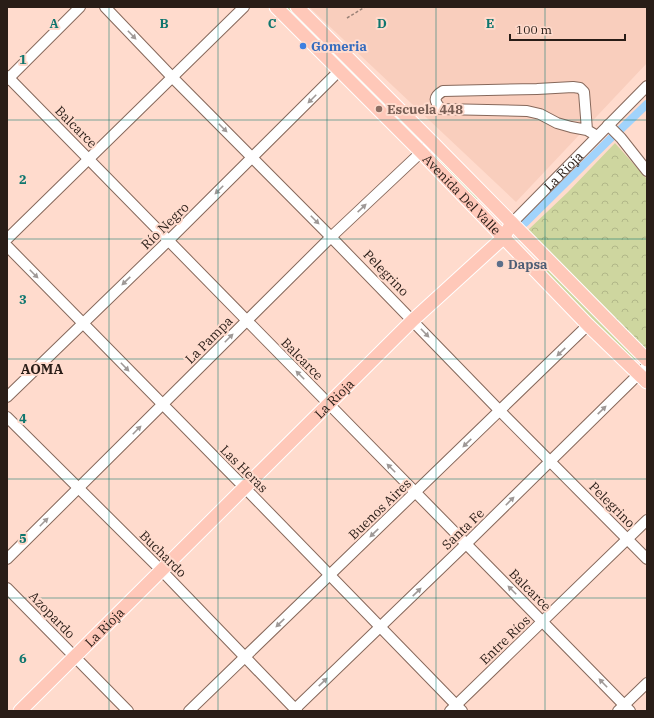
<svg xmlns="http://www.w3.org/2000/svg" width="654" height="718" viewBox="0 0 654 718" font-family="'IBM Plex Serif',serif">
<style>
.built{fill:#f9cebd}
.grass{fill:#ced69f}
.park{fill:url(#park-crowns)}
.lines{fill:none;stroke-linecap:round;stroke-linejoin:round}
.canal{stroke:#a1d3fb;stroke-width:8}
.minor-casing{stroke:#86685b;stroke-width:12}
.major-casing{stroke:#fff;stroke-width:15}
.path{stroke:#9a8277;stroke-width:1.5;stroke-dasharray:3 2;stroke-linecap:butt}
.minor{stroke:#fff;stroke-width:10}
.major{stroke:#ffc8b9;stroke-width:13}
.oneway{fill:#9f9997}
.grid{fill:none;stroke:#0f766e;stroke-width:1;stroke-opacity:0.55}
.shop-dot{fill:#3f7fe0;stroke:#ffdbcd;stroke-width:1.5}
.education-dot{fill:#8d6e63;stroke:#ffdbcd;stroke-width:1.5}
.service-dot{fill:#5c6f8a;stroke:#ffdbcd;stroke-width:1.5}
.labels{text-anchor:middle;dominant-baseline:central;stroke-width:4;stroke-linejoin:round;paint-order:stroke}
.shop-label{font-size:13px;font-weight:bold;fill:#366cbe;stroke:#ffdbcd;text-anchor:start}
.education-label{font-size:13px;font-weight:bold;fill:#785e54;stroke:#ffdbcd;text-anchor:start}
.street-label{font-size:13px;fill:#291d17;stroke:#ffdbcd}
.service-label{font-size:13px;font-weight:bold;fill:#4e5e75;stroke:#ffdbcd;text-anchor:start}
.neighbourhood-label{font-size:14px;font-weight:bold;fill:#291d17;stroke:#ffdbcd}
.grid-label{font-size:13px;text-anchor:middle;font-weight:bold;fill:#0f766e;stroke:#ffdbcd;stroke-width:4;stroke-linejoin:round;paint-order:stroke}
</style>
<defs>
<pattern id="park-crowns" width="20" height="18" patternUnits="userSpaceOnUse"><rect width="20" height="18" fill="#ced69f"/><path d="M2 6a3 3 0 1 1 6 0M12 15a3 3 0 1 1 6 0" fill="none" stroke="#b1b788"/></pattern>
</defs>
<rect width="100%" height="100%" fill="#ffdbcd"/>
<path class="built" d="M309 7H647V63L516 202Z"/>
<path class="grass" d="M284 7H290L418 137 415 140Z
M437 155 498 219 478 199H473L434 158Z
M523 248 542 268H547L636 358 633 361Z"/>
<path class="park" d="M615 143 647 179V353L528 230 568 192Z"/>
<g class="lines">
<path class="canal" d="M620 130 647 104
M525 223 611 138"/>
<defs>
<g id="minor">
<path d="M105 7 172 77 331 237 500 411 647 559"/>
<path d="M7 76 630 711"/>
<path d="M7 80 80 7"/>
<path d="M608 125 621 138 647 171"/>
<path d="M587 130 571 127 557 123 540 114 527 111 441 109C434 101 433 97 443 91L537 89 573 87 580 88 584 92 587 130 597 136"/>
<path id="s1" d="M512 223 647 86"/>
<path d="M7 239 244 7"/>
<path d="M7 246 245 488 462 711"/>
<path d="M7 397 168 241 339 71"/>
<path d="M7 417 161 570 297 711"/>
<path d="M7 559 331 237 432 142"/>
<path d="M7 588 128 711"/>
<path d="M295 709 466 544 647 366"/>
<path d="M189 711 588 325"/>
<path d="M450 711 647 520"/>
<path d="M618 711 647 683"/>
</g>
<g id="major">
<path id="s2" d="M276 7 421 152 588 325 647 382"/>
<path d="M297 7 432 142 647 360"/>
<path id="s3" d="M20 711 413 320 503 238 512 223"/>
</g>
</defs>
<use href="#minor" class="minor-casing"/>
<use href="#major" class="major-casing"/>
<path class="path" d="M347 18 365 7"/>
<use href="#minor" class="minor"/>
<use href="#major" class="major"/>
</g>
<defs><path id="oneway-solid" d="M-6-.8H1V-3.2L6.5 0L1 3.2V.8H-6Z"/></defs>
<g class="oneway">
<use href="#oneway-solid" transform="translate(132 35) rotate(46)"/>
<use href="#oneway-solid" transform="translate(312 99) rotate(135)"/>
<use href="#oneway-solid" transform="translate(223 128) rotate(45)"/>
<use href="#oneway-solid" transform="translate(219 190) rotate(135)"/>
<use href="#oneway-solid" transform="translate(362 208) rotate(-43)"/>
<use href="#oneway-solid" transform="translate(315 220) rotate(45)"/>
<use href="#oneway-solid" transform="translate(34 274) rotate(45)"/>
<use href="#oneway-solid" transform="translate(126 281) rotate(136)"/>
<use href="#oneway-solid" transform="translate(425 333) rotate(46)"/>
<use href="#oneway-solid" transform="translate(229 338) rotate(-45)"/>
<use href="#oneway-solid" transform="translate(561 352) rotate(136)"/>
<use href="#oneway-solid" transform="translate(125 367) rotate(46)"/>
<use href="#oneway-solid" transform="translate(300 375) rotate(-135)"/>
<use href="#oneway-solid" transform="translate(602 410) rotate(-44)"/>
<use href="#oneway-solid" transform="translate(137 430) rotate(-45)"/>
<use href="#oneway-solid" transform="translate(467 443) rotate(136)"/>
<use href="#oneway-solid" transform="translate(391 468) rotate(-135)"/>
<use href="#oneway-solid" transform="translate(510 501) rotate(-45)"/>
<use href="#oneway-solid" transform="translate(44 522) rotate(-45)"/>
<use href="#oneway-solid" transform="translate(374 533) rotate(136)"/>
<use href="#oneway-solid" transform="translate(512 590) rotate(-135)"/>
<use href="#oneway-solid" transform="translate(417 592) rotate(-44)"/>
<use href="#oneway-solid" transform="translate(280 623) rotate(136)"/>
<use href="#oneway-solid" transform="translate(323 682) rotate(-44)"/>
<use href="#oneway-solid" transform="translate(603 683) rotate(-134)"/>
</g>
<path class="grid" d="M109 7V711M218 7V711M327 7V711M436 7V711M545 7V711M7 120H647M7 239H647M7 359H647M7 479H647M7 598H647"/>
<circle class="shop-dot" cx="303" cy="46" r="4"/>
<circle class="education-dot" cx="379" cy="109" r="4"/>
<circle class="service-dot" cx="500" cy="264" r="4"/>
<g class="labels">
<g class="shop-label">
<text x="311" y="46">Gomeria</text>
</g>
<g class="education-label">
<text x="387" y="109">Escuela 448</text>
</g>
<g class="street-label">
<text transform="translate(76 127) rotate(45)">Balcarce</text>
<text stroke="none"><textPath href="#s1" startOffset="73">La Rioja</textPath></text>
<text stroke="none"><textPath href="#s2" startOffset="264">Avenida Del Valle</textPath></text>
<text transform="translate(165 226) rotate(-44)">Río Negro</text>
<text transform="translate(386 273) rotate(46)">Pelegrino</text>
<text transform="translate(209 340) rotate(-45)">La Pampa</text>
<text transform="translate(302 359) rotate(45)">Balcarce</text>
<text stroke="none"><textPath href="#s3" startOffset="443">La Rioja</textPath></text>
<text transform="translate(244 469) rotate(45)">Las Heras</text>
<text transform="translate(612 505) rotate(45)">Pelegrino</text>
<text transform="translate(380 509) rotate(-44)">Buenos Aires</text>
<text transform="translate(463 529) rotate(-44)">Santa Fe</text>
<text transform="translate(163 554) rotate(45)">Buchardo</text>
<text transform="translate(530 590) rotate(45)">Balcarce</text>
<text transform="translate(52 615) rotate(46)">Azopardo</text>
<text stroke="none"><textPath href="#s3" startOffset="119">La Rioja</textPath></text>
<text transform="translate(505 640) rotate(-44)">Entre Ríos</text>
</g>
<g class="service-label">
<text x="508" y="264">Dapsa</text>
</g>
<g class="neighbourhood-label">
<text x="42" y="369">AOMA</text>
</g>
</g>
<g class="grid-label">
<text x="54" y="28">A</text>
<text x="164" y="28">B</text>
<text x="272" y="28">C</text>
<text x="382" y="28">D</text>
<text x="490" y="28">E</text>
<text x="23" y="64">1</text>
<text x="23" y="184">2</text>
<text x="23" y="304">3</text>
<text x="23" y="423">4</text>
<text x="23" y="543">5</text>
<text x="23" y="663">6</text>
</g>
<rect width="654" height="718" fill="none" stroke="#291d17" stroke-width="16"/>
<path d="M510 34v6h115v-6" fill="none" stroke="#291d17" stroke-width="2"/>
<text x="516" y="34" font-size="12" fill="#291d17" stroke="#ffdbcd" stroke-width="3" paint-order="stroke">100 m</text>
</svg>
